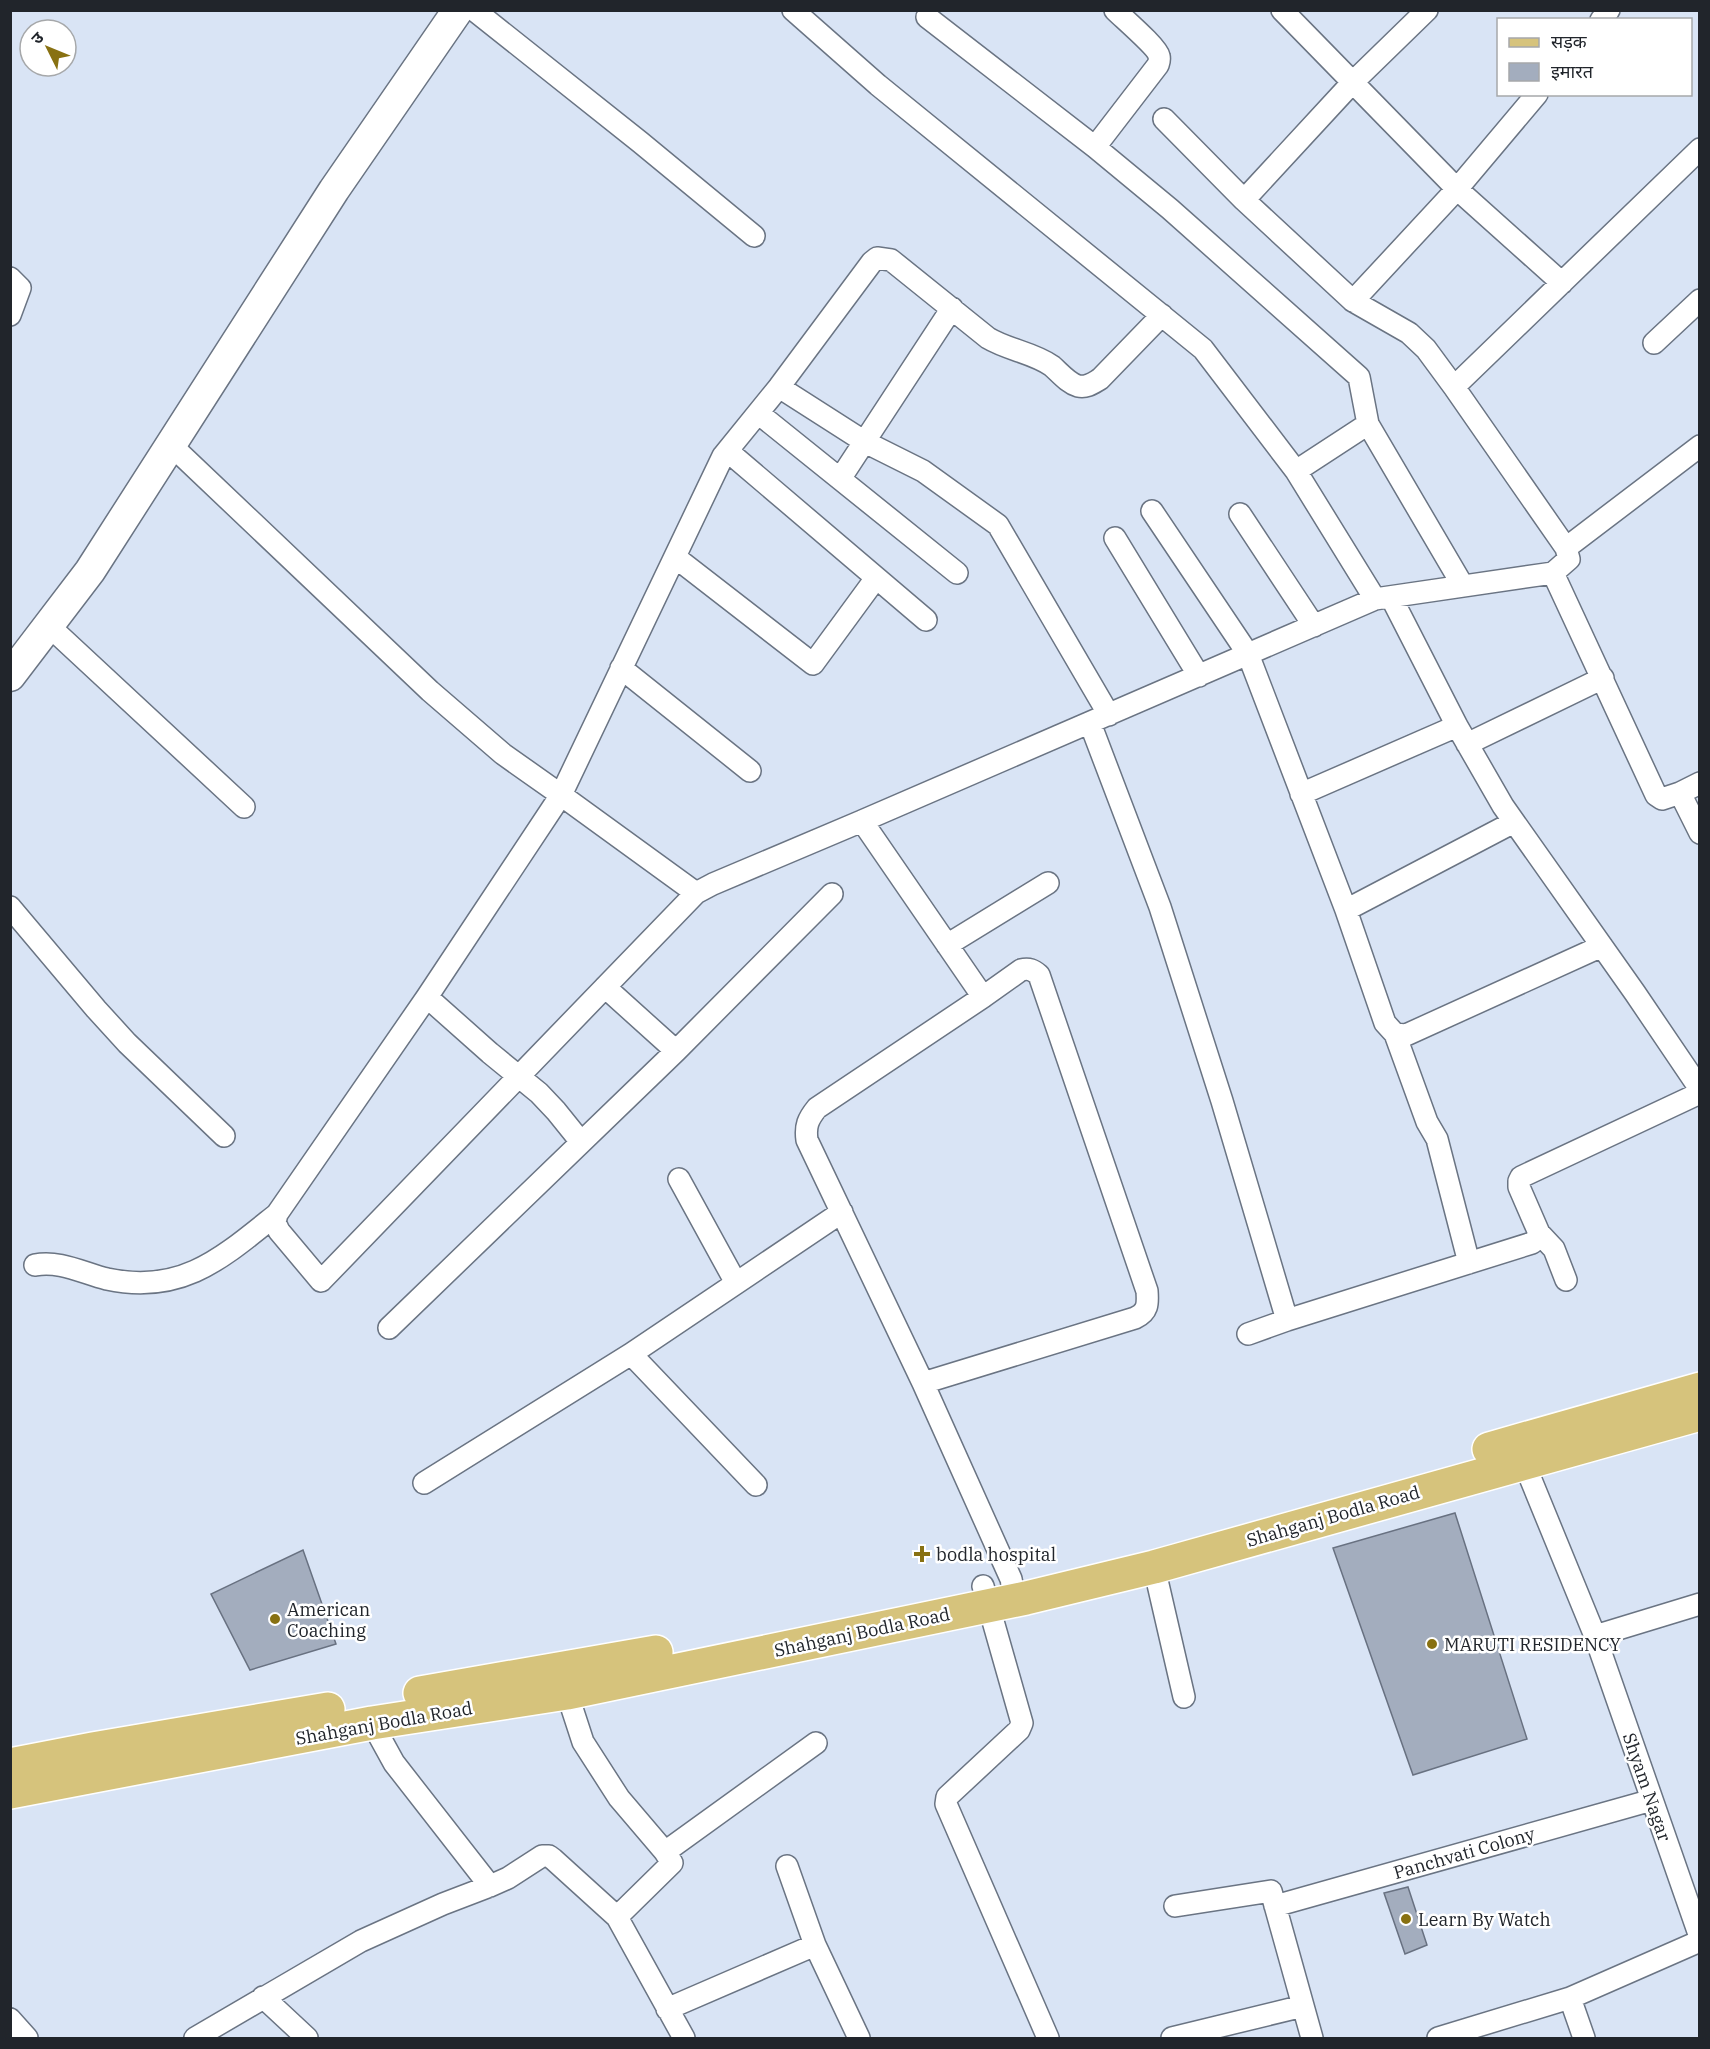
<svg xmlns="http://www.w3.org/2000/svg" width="1710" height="2049" viewBox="0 0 1710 2049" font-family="'IBM Plex Serif','Noto Sans Devanagari',serif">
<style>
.building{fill:#a3adbe;stroke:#687181;stroke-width:1.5}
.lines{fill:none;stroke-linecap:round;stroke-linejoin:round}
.minor-casing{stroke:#6a7483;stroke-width:24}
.secondary-casing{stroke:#6a7483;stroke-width:33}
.primary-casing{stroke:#fff;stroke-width:36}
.minor{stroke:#fff;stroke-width:21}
.secondary{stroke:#fff;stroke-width:30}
.primary{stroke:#d6c37c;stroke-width:33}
.poi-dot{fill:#887112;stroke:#fff;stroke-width:2}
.labels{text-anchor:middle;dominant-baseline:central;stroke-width:5;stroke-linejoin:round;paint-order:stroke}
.street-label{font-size:18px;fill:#21252b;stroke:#fff}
.poi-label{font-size:18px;fill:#21252b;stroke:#fff;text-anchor:start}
</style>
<rect width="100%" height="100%" fill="#d9e4f5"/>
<path class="building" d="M1455 1513 1527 1739 1413 1775 1333 1548Z
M303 1550 336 1644 250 1670 211 1594Z
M1408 1887 1427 1945 1405 1954 1384 1893Z"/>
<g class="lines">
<defs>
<path id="minor" d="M474 10 640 142 754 236
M793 10 878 85 1203 349 1296 471 1375 599
M1282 10 1457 189 1537 94
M1427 10 1352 83 1244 200 1353 301 1457 189 1562 283
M927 17 1095 147 1170 209 1359 377 1368 424 1463 586
M1601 20 1609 10
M1164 119 1244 200
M1095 147 1158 65C1159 62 1160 60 1159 56 1157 47 1124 19 1115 10
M10 278 20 288 10 315
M1353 301 1409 333 1426 349 1454 387 1566 548 1569 559 1553 573
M1654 343 1700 300
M779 387 865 442 923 471 998 525 1109 715
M1454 387 1700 149
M758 413 957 573
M171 445 430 691 503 754 561 795 427 997 277 1214 275 1222 279 1231 321 1281 696 893 713 884 862 821 983 997 817 1108C808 1119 805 1126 807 1140L923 1383 1011 1579 1015 1600
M723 456 779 387 872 262 877 258 891 260 988 338C1008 350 1034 353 1052 366 1060 373 1068 383 1078 386 1087 388 1093 383 1100 379L1162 315
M1296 471 1368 424
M840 479 952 308
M1152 511 1248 654 1346 910 1385 1023 1395 1034 1427 1122 1437 1139 1469 1263
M1240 514 1314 626
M1115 538 1199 676
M1566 548 1700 446
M675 557 813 664 876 578
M1391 597 1457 726 1503 806 1635 993 1700 1089
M48 625 244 807
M621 668 750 771
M1090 723 1160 907 1222 1101 1287 1320
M1467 744 1603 678
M1680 793 1700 783
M1301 794 1457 726
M862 821 1375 599 1553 573 1656 795 1662 799 1680 793 1700 833
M696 893 561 795 723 456 731 454 926 620
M10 907 96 1009 127 1043 224 1136
M1346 910 1514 822
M947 945 1048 883
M605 987 676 1051
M427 997 490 1053 539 1093 556 1111 581 1142
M1395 1034 1406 1035 1602 946
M679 1179 736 1283
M1539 1233 1554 1249 1566 1280
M35 1265C59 1260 83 1273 107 1279 182 1295 222 1258 277 1214
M389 1328 676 1051 832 894
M1248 1334 1287 1320 1532 1243 1537 1239 1539 1233 1519 1187V1181L1521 1177 1700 1093
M923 1383 1135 1318C1148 1312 1148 1304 1147 1291L1039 975C1033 970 1029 968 1021 970L983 997
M1520 1453 1595 1636 1700 1604
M424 1483 631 1354
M756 1485 631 1354 842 1212
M1154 1567 1184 1697
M983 1586 1022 1723 1019 1730 947 1797 946 1804 1048 2038
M1595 1636 1700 1937
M372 1723 394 1763 490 1886
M665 1852 816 1743
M787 1866 815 1945
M1175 1906 1271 1891 1312 2038
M1275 1906 1652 1800
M617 1917 684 2038
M263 1997 307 2038
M1570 1998 1700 1941
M667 2009 815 1945 859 2038
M10 2019 27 2038
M195 2038 361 1941 443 1904 490 1886 508 1878 542 1856H549L553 1859 617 1917 672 1863 665 1852 619 1798 583 1742 567 1693
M1172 2038 1303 2006
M1438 2038 1570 1998 1584 2038"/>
<path id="secondary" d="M10 676 90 571 334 190 458 10"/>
<path id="primary" d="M1489 1449 1700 1389
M420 1693 656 1652
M10 1765 93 1749 328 1709
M10 1792 372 1723 567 1693 1026 1598 1154 1567 1700 1414"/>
</defs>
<use href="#minor" class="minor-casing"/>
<use href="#secondary" class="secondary-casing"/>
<use href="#primary" class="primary-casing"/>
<use href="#minor" class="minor"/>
<use href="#secondary" class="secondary"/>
<use href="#primary" class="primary"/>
</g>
<g class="poi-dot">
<path d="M919 1545h6v6h6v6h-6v6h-6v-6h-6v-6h6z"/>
<circle cx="275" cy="1619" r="6"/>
<circle cx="1432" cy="1644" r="6"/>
<circle cx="1406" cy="1919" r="6"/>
</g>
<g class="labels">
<g class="street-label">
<text transform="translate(1333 1516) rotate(-16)">Shahganj Bodla Road</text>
<text transform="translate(862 1632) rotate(-12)">Shahganj Bodla Road</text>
<text transform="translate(384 1723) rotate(-10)">Shahganj Bodla Road</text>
<text transform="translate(1647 1787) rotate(71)">Shyam Nagar</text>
<text transform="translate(1464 1853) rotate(-16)">Panchvati Colony</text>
</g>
<g class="poi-label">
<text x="936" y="1554">bodla hospital</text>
<text x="287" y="1609">American<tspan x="287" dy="21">Coaching</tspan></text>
<text x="1444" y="1644">MARUTI RESIDENCY</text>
<text x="1418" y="1919">Learn By Watch</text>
</g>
</g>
<rect width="1710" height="2049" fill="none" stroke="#21252b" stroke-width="24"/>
<rect x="1497" y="18" width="195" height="78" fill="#ffffff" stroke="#a6a8aa" stroke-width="1.5"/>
<rect x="1509" y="38" width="30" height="9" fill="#d6c37c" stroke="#a6a8aa" stroke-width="1.5"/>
<text x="1551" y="48" font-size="18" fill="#21252b">सड़क</text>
<rect x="1509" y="63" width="30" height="18" fill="#a3adbe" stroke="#a6a8aa" stroke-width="1.5"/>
<text x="1551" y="78" font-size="18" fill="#21252b">इमारत</text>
<g transform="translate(48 48) rotate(313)"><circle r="28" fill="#ffffff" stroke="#a6a8aa" stroke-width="1.5"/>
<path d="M0-4.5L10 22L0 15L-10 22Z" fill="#887112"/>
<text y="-9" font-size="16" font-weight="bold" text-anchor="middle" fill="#21252b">उ</text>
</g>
</svg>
